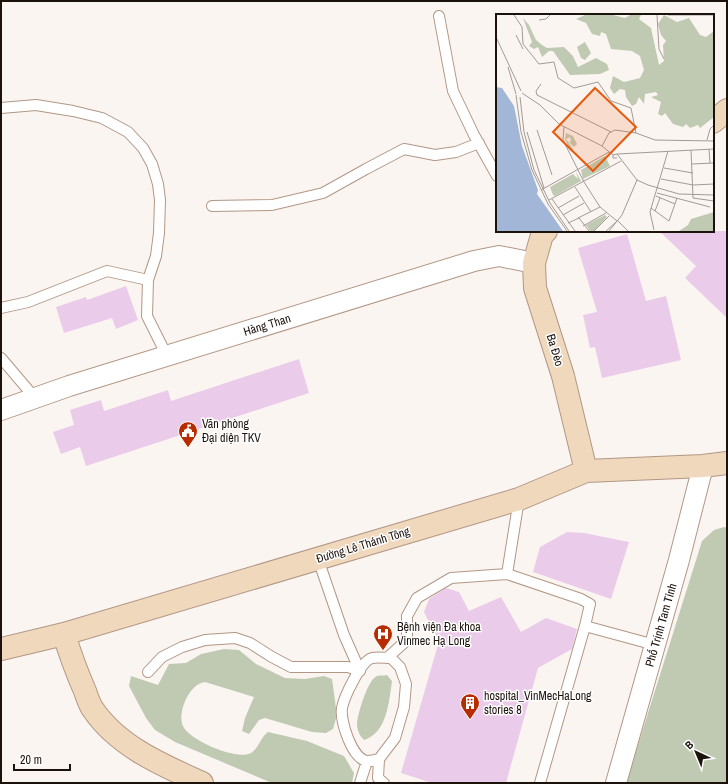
<svg xmlns="http://www.w3.org/2000/svg" width="728" height="784" viewBox="0 0 728 784" font-family="'Archivo Narrow',sans-serif">
<style>
.green{fill:#c0cab3}
.building{fill:#ebcbea}
.lines{fill:none;stroke-linecap:round;stroke-linejoin:round}
.lane-casing{stroke:#b29785;stroke-width:12}
.street-casing{stroke:#b29785;stroke-width:22}
.secondary-casing{stroke:#b29785;stroke-width:24}
.lane{stroke:#fff;stroke-width:10}
.street{stroke:#fff;stroke-width:20}
.secondary{stroke:#efd8bc;stroke-width:22}
.labels{text-anchor:middle;dominant-baseline:central;stroke-width:3;stroke-linejoin:round;paint-order:stroke}
.street-label{font-size:12px;fill:#1c120c;stroke:#fff}
.poi-label{font-size:12px;fill:#1c120c;stroke:#fff;text-anchor:start}
.inset-road{fill:none;stroke:#a29a95;stroke-width:1}
.view{fill:#e8590c;fill-opacity:0.15;stroke:#e8590c;stroke-width:2}
.inset-edge{fill:none;stroke:#1c120c;stroke-width:2}
</style>
<rect width="100%" height="100%" fill="#fbf5f1"/>
<path class="green" d="M724 527 727 528V783H626L702 541 714 530Z
M224 649 239 650 256 664 285 678 305 679 324 676 332 679 337 715 333 729 326 733 312 732 265 718 259 720 249 734 242 731 245 718 254 697 205 682C197 683 191 690 187 697 183 705 179 717 183 726 189 740 237 761 251 753 259 748 260 738 268 732L307 741 344 756 354 773 352 783H272L175 742 155 730 146 718 129 686 131 676 158 685 169 664 186 663 201 654Z
M387 675 392 681C389 702 387 733 364 740 359 735 357 730 357 723 358 713 368 679 377 676 380 675 384 676 387 675Z"/>
<path class="building" d="M659 231H727V318L685 278 696 266Z
M627 234 646 301 666 296 681 360 602 378 595 347 590 348 583 315 597 312 578 248Z
M126 286 138 320 116 329 112 318 64 333 56 307 86 297 87 300Z
M299 359 309 393 86 466 80 447 61 454 53 432 74 425 70 410 101 400 104 411 168 390 171 401Z
M567 532 584 533 629 542 611 599 533 572 540 547Z
M446 588 459 592 469 611 501 597 521 632 546 618 577 629 572 649 538 668 506 783H432L401 773 439 641 424 612 429 599Z"/>
<g class="lines">
<defs>
<path id="lane" d="M439 16 453 91 474 135 497 176
M1 108 36 105 73 111 102 118 128 132 143 148 152 164 158 184 160 200 159 233 156 256 148 280 147 316 167 356
M212 206 272 205 323 193 366 169 404 149 435 155 456 152 479 143
M1 308 28 302 107 271 148 280
M1 358 35 398
M318 559 344 635 360 671
M507 574 519 499
M585 626 655 645
M387 658 407 640V616L417 598 451 578 507 574 581 599 590 604 585 626 540 783
M148 672 162 657 182 647 205 640 235 638 250 643 272 657 291 667H348L360 671
M379 759C376 760 371 761 367 761 352 759 340 721 342 708 344 697 361 661 372 658 377 657 385 658 391 658L400 667 406 684 404 707 395 738 379 759 378 778 384 783
M360 783 367 761"/>
<path id="street" d="M1 410 69 386 474 261 499 256 534 263
M616 783 679 560 703 466"/>
<path id="secondary" d="M713 122 727 110
M546 231 542 235 534 263 535 288 563 376 586 471
M64 634C70 654 77 673 85 691 87 697 89 703 92 708 117 746 162 765 202 783
M1 649 64 634 519 499 586 471 703 466 727 463"/>
</defs>
<use href="#lane" class="lane-casing"/>
<use href="#street" class="street-casing"/>
<use href="#secondary" class="secondary-casing"/>
<use href="#lane" class="lane"/>
<use href="#street" class="street"/>
<use href="#secondary" class="secondary"/>
</g>
<defs>
<symbol id="civic-pin" viewBox="-11 -11 22 30"><path d="M0 17L-7.5 6A9.5 9.5 0 1 1 7.5 6Z" fill="#b72d00" stroke="#fff"/><path d="M-.6-6.5H3V-4.5H.6V-3L4-1V1h2V6H-6V1h2V-1L-.6-3ZM-1.2 2.5V6h2.4V2.5Z" fill="#fff"/></symbol>
<symbol id="hospital-pin" viewBox="-11 -11 22 30"><path d="M0 17L-7.5 6A9.5 9.5 0 1 1 7.5 6Z" fill="#b72d00" stroke="#fff"/><path d="M-5-5h3v3.5h4V-5h3V5h-3V1.5h-4V5h-3Z" fill="#fff"/></symbol>
<symbol id="building-pin" viewBox="-11 -11 22 30"><path d="M0 17L-7.5 6A9.5 9.5 0 1 1 7.5 6Z" fill="#b72d00" stroke="#fff"/><path d="M-4-6H4V6H1V3H-1V6H-4ZM-2.5-4.3h1.7v1.8h-1.7ZM.8-4.3h1.7v1.8H.8ZM-2.5-1h1.7V.8h-1.7ZM.8-1h1.7V.8H.8Z" fill="#fff"/></symbol>
</defs>
<g fill-rule="evenodd">
<use href="#civic-pin" x="177" y="420" width="22" height="30"/>
<use href="#hospital-pin" x="372" y="623" width="22" height="30"/>
<use href="#building-pin" x="459" y="692" width="22" height="30"/>
</g>
<g class="labels">
<g class="street-label">
<text transform="translate(267 325) rotate(-17)">Hàng Than</text>
<text transform="translate(555 350) rotate(73)">Ba Đèo</text>
<text transform="translate(363 545) rotate(-17)">Đường Lê Thánh Tông</text>
<text transform="translate(661 625) rotate(-74)">Phố Trịnh Tam Tỉnh</text>
</g>
<g class="poi-label">
<text x="202" y="424">Văn phòng<tspan x="202" dy="14">Đại diện TKV</tspan></text>
<text x="397" y="627">Bệnh viện Đa khoa<tspan x="397" dy="14">Vinmec Hạ Long</tspan></text>
<text x="484" y="696">hospital_VinMecHaLong<tspan x="484" dy="14">stories 8</tspan></text>
</g>
</g>
<g transform="translate(496 14)">
<rect width="218" height="218" fill="#fbf5f1"/>
<path d="M89 1H117L129 4 134 1H145L143 5 155 14 163 51 168 47 167 31 170 27 165 21 162 10 168 1 181 8 193 4 204 21 210 23 218 17V103L204 114 202 111 194 114 190 110 187 113 177 110 169 99 166 102 162 100 165 88 155 83 162 81 160 78 149 80 148 90 143 83 140 90 136 92 130 83 129 76 124 75 118 80 114 74 117 62 128 68 144 64 148 56 144 42 136 37 115 35 110 20 105 18 104 22 96 20 90 9 80 5ZM27 4 33 11 40 26 46 31 51 34 68 33 77 42 82 53 100 44 111 50 113 56 104 60 74 61 57 37H53L46 43 42 33 38 35 33 32 36 28ZM89 28 95 39 89 46 85 44 81 33ZM70 119 77 122 81 130 78 133 73 128 75 127 74 123 70 125 77 135 75 138 69 125ZM109 142 114 152 87 165 85 156ZM80 158 85 167 59 182 57 181 54 173 77 160 82 165ZM218 198V217H183L192 211 195 205ZM109 201 111 203 98 217H94L90 211Z" fill="#c0cab3"/>
<path d="M0 73 6 74 18 92 26 132 42 176 41 180 67 217H0Z" fill="#a2b7d8"/>
<path class="inset-road" d="M18 1 26 13 27 30 43 50 58 48 62 64 78 74 102 68 115 87 135 94 140 119M161 1 163 35 168 45M172 1H218M43 6 50 5 54 1M20 21 27 35M0 23 25 77M12 53 20 80M45 70 40 77 41 81 115 118M26 79 44 91 63 110 106 132 117 141M20 81 25 118 36 156 52 190 71 217M24 83 28 118 38 156 54 189 73 217M68 113 67 126 88 168 104 193 121 207M41 116 56 161M31 118 48 174M211 126 214 115 218 111M106 132 113 119 119 116 140 119 159 126 218 127M213 135 214 149M195 136 197 184 218 187M121 140 218 135M121 144H117V141L121 140 141 166 152 171 183 180 218 181M196 150 218 149M168 154 197 159M165 165 197 171 218 170M79 173 95 198M45 176 113 138M161 179 214 193M160 182 179 190M56 185 79 217M53 186 125 147M62 194 83 182M155 194 173 207 181 184M159 197 164 184M67 201 88 189M82 204 104 193M83 204 93 217M122 207 132 217M72 209 83 204M87 212 110 199M158 216 154 198 172 137M98 217 113 202M110 217 120 208M113 217 126 201 141 166"/>
<path class="view" d="M99 74 140 113 97 157 57 118Z"/>
<rect width="218" height="218" class="inset-edge"/>
</g>
<rect width="728" height="784" fill="none" stroke="#1c120c" stroke-width="4"/>
<g transform="translate(696 752) rotate(316)" stroke="#ffffff" stroke-width="3" paint-order="stroke">
<path d="M0-3L7 15L0 10L-7 15Z" fill="#1c120c"/>
<text y="-6" font-size="11" font-weight="bold" text-anchor="middle" fill="#1c120c">B</text>
</g>
<path d="M14 764v6h56v-6" fill="none" stroke="#1c120c" stroke-width="2"/>
<text x="20" y="764" font-size="12" fill="#1c120c" stroke="#ffffff" stroke-width="3" paint-order="stroke">20 m</text>
</svg>
